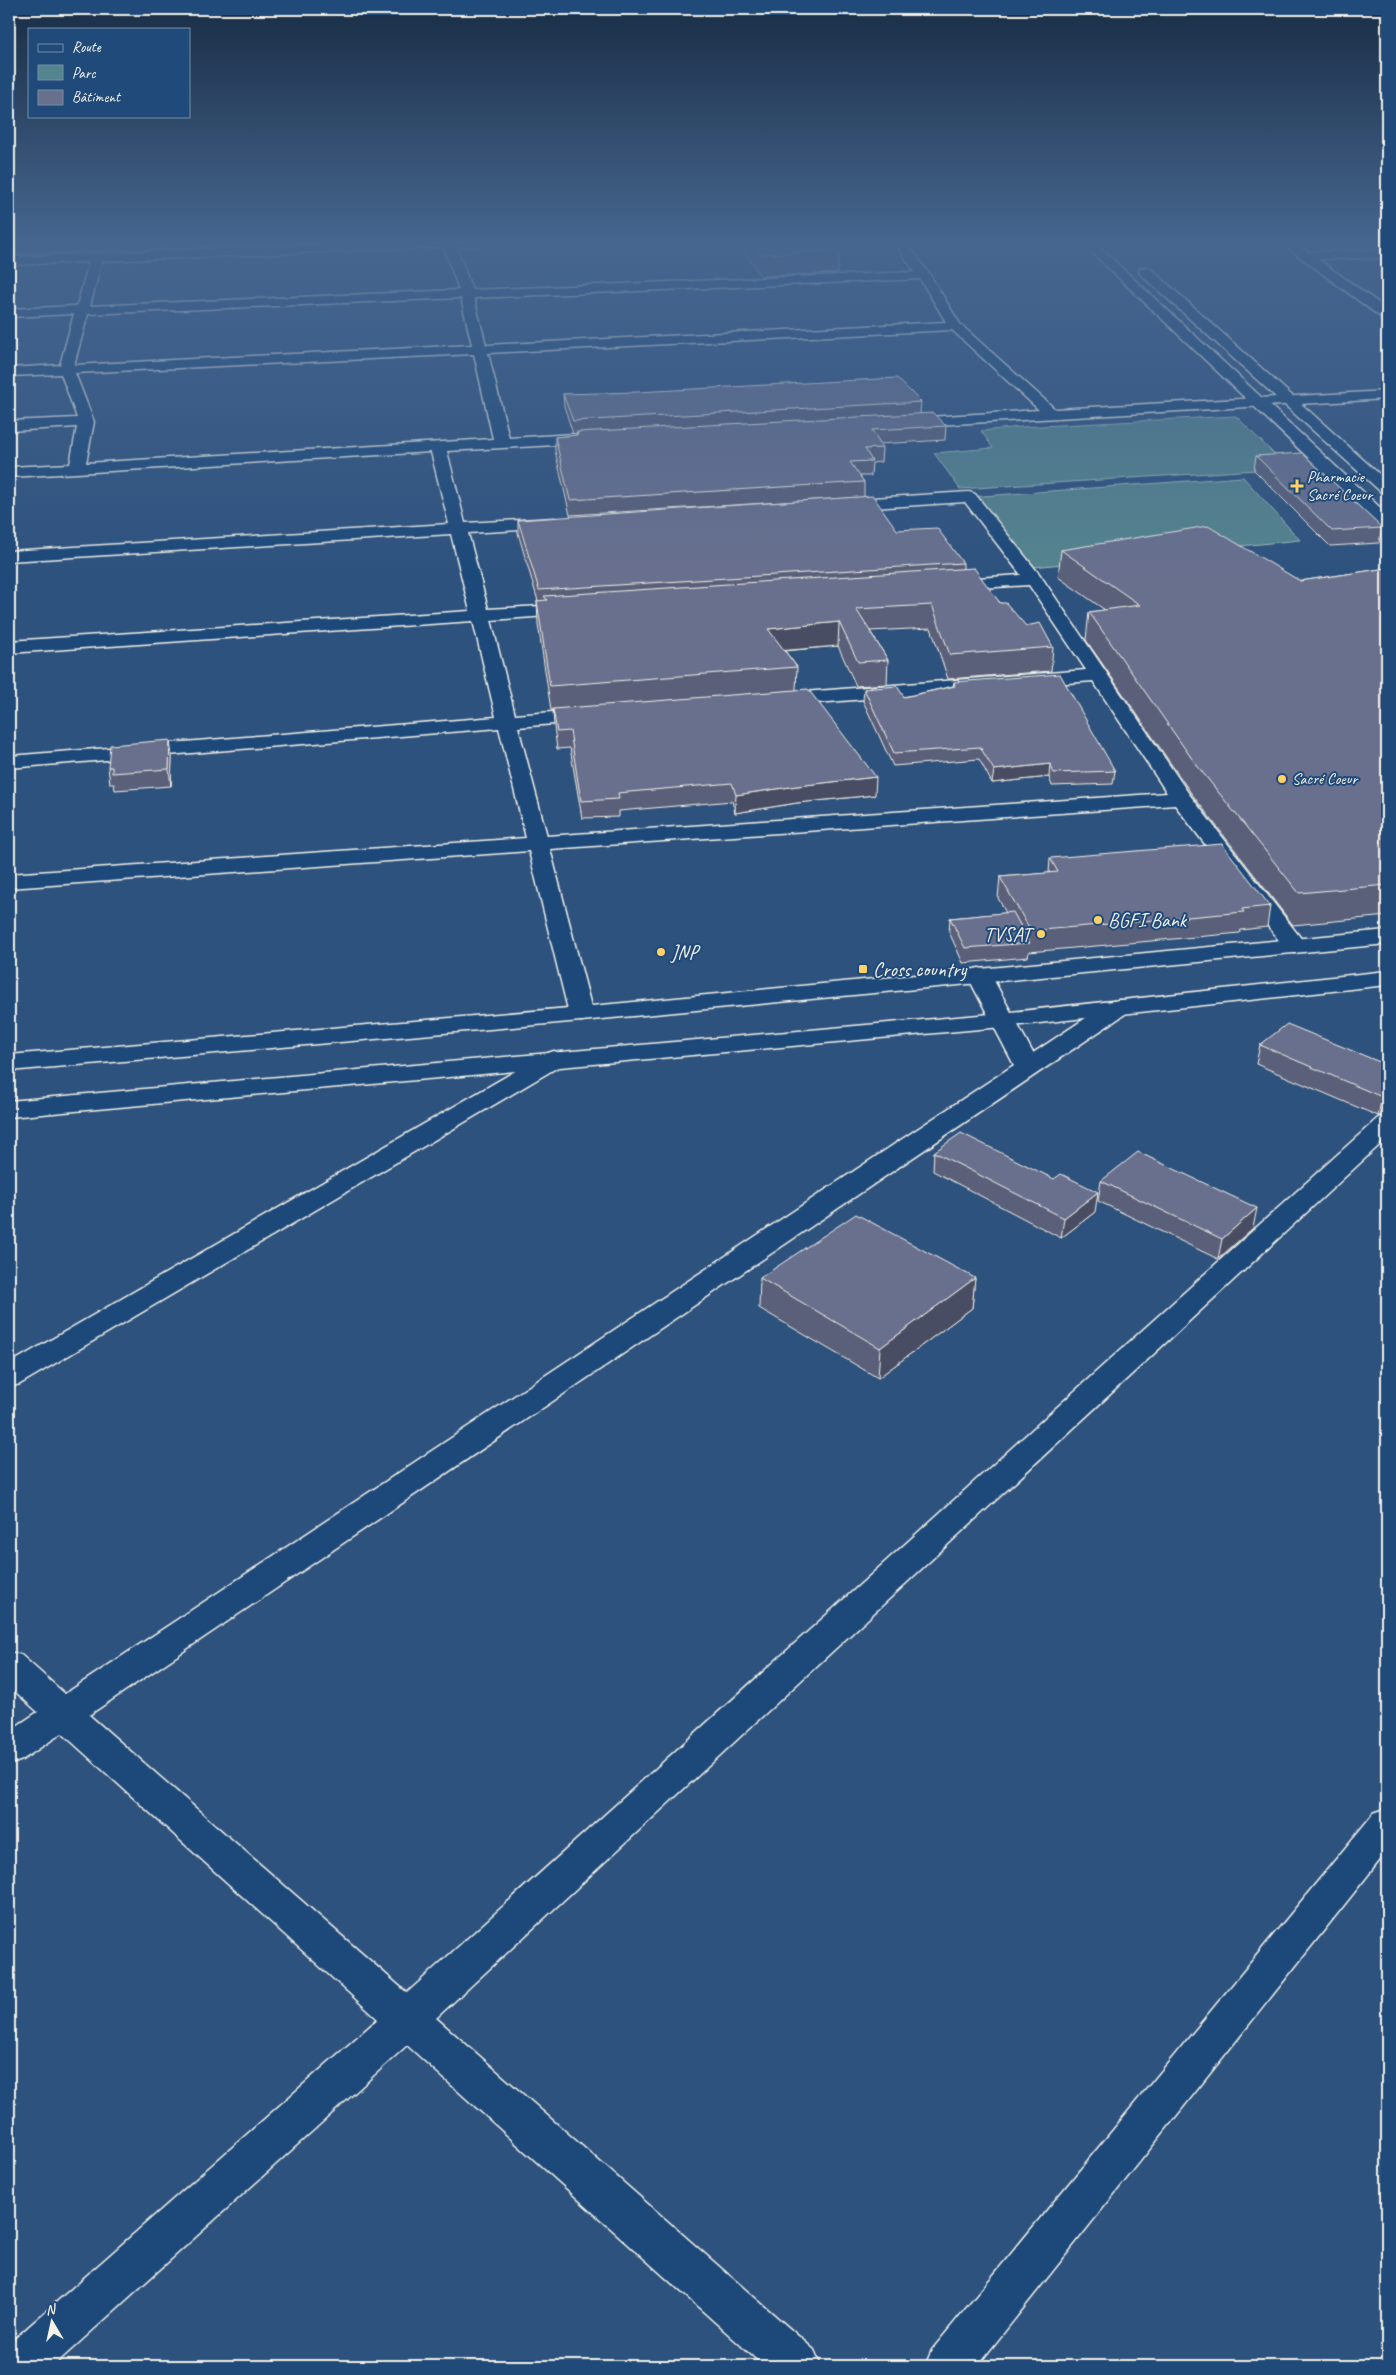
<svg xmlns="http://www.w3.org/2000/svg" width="1396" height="2375" viewBox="0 0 1396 2375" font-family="Caveat,sans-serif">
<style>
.green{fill:#54848e;stroke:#a4babb}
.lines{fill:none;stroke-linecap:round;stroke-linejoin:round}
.stream{stroke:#8ba7be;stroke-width:5.5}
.minor-casing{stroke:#f4f1e8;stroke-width:3}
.major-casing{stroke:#f4f1e8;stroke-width:3}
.minor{fill:#1f4a7a;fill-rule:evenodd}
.major{fill:#1f4a7a;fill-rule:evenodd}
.wall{fill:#5a607a;stroke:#f4f1e8}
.shaded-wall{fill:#4a4e63;stroke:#f4f1e8}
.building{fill:#69708e;stroke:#f4f1e8}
.poi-dot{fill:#ffd166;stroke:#1f4a7a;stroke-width:2}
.labels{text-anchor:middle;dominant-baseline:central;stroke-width:4;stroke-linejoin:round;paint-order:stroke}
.far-poi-label{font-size:16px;fill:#f4f1e8;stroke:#1f4a7a;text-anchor:start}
.poi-label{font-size:20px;fill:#f4f1e8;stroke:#1f4a7a;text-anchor:start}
</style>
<rect width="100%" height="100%" fill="#2e527e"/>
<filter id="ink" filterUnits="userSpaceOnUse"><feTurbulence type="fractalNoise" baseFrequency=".02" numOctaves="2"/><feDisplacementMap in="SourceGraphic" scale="10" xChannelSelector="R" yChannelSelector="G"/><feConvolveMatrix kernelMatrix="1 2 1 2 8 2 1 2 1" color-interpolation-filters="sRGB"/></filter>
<g filter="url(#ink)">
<path class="green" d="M1236 416 1288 468 960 489 934 453 993 448 981 431 1021 427Z
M1243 477 1300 540 1033 567 969 497Z"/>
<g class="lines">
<path class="stream" d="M9 256 345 242"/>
<defs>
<path id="minor" d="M383 242H488L482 246 456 247 472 290 915 272 894 242H906L930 275 960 324 1055 409 1387 391V399L901 427 896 425 893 422 896 419 1039 410 952 330 488 353 509 438 591 433 599 438 591 443 447 451 465 523 554 518 560 519 562 523 560 527 554 528 468 533 488 609 576 604 582 605 585 609 582 613 576 614 491 620 515 715 590 709 597 711 600 715 597 719 590 721 518 727 547 836 1167 793 1093 681 778 706 771 704 768 700 771 696 778 694 1086 670 1029 585 948 590 942 589 939 585 942 581 948 580 1021 575 965 502 841 510 835 509 833 505 835 501 841 500 969 492 975 494 1040 575 1189 794 1303 941 1307 946 1303 951 1295 953 1287 951 1175 805 550 849 593 1014 590 1019 581 1021 572 1019 569 1014 529 851 9 888V874L526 838 499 728 9 768V756L496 717 473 621 9 653V641L470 611 451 534 9 561V551L449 524 431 452 9 477V467L70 464 77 427 9 431V421L77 418 61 374 9 376V368L60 365 74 314 9 317V309L77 306 89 262 9 265V257ZM444 247 459 290 90 306 102 261ZM920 279 946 322 486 345 474 298ZM461 298 472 345 74 365 88 314ZM474 354 493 439 86 463 94 422 75 373Z
M1280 242H1294L1308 252 1387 250V258L1318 259 1387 309V319L1382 318Z
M979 968 988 970 991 975 1033 1053 1110 1002 1119 1000 1128 1002 1131 1007 1128 1012 89 1715 407 1993 1378 1118 1387 1116V1138L436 2018 814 2350 821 2366H764L407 2045 53 2366H9V2344L378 2019 62 1733 22 1760 9 1765V1731L38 1712 9 1686V1652L21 1655 65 1694 1014 1065 967 975 970 970Z
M554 1051 563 1054 567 1059 563 1064 20 1384 9 1387V1364L545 1054Z
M1387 1808V1851L977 2366H925L932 2350 1374 1813Z"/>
<path id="major" d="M1081 242H1094L1387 514V528L1381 527Z
M1145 267 1150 268 1387 481V494L1381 492 1140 274 1139 271 1140 268Z
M1387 930V944L581 1021 9 1071V1055L581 1007Z
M1387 971V985L1002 1027 9 1117V1101L1002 1013Z"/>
</defs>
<use href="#minor" class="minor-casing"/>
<use href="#major" class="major-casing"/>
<use href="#minor" class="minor"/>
<use href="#major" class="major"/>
</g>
<path class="wall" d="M739 242H832L839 251 838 273 760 276Z
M563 394 921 402 920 413 946 426 945 440 879 444 882 448 881 462 872 463 871 476H860L864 482V497L570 515 555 451V437L577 435V433L573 434 564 406Z
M1256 456 1382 528 1379 543 1330 546 1254 470Z
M518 520 897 530 963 563V569L1026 626 1053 647 1051 671 948 679 931 628 870 631 888 660 887 684 856 686 838 646 785 651 797 667 796 690 875 795 797 803 735 813 732 801 619 811V817L582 818 570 748 557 749 554 726 553 710H551L538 624 537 601H538L518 533Z
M1061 550 1300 581 1387 568V916L1293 925 1191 793 1086 640 1089 612 1105 610 1058 577Z
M954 682 1115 771 1113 784 1052 786 1049 777 992 783 979 759 893 766 863 701 864 689 904 697 953 686Z
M172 757 171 786 115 790 114 784H110L108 767Z
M1050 858 1270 906 1267 927 1241 930 1240 933 1029 952 1028 957 963 963 949 932 950 918 1006 913 998 898 1000 877 1049 873Z
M1260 1045 1387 1065V1115L1378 1116 1256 1064Z
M934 1152 1095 1212 1061 1238 933 1171Z
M1101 1181 1253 1228 1218 1259 1098 1201Z
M760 1278H975L972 1308 878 1378 759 1308Z"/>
<path class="shaded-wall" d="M839 622 838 646 767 652 768 629Z
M170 740 172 757 171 786 169 769Z
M1050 764 1049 777 992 783 994 770Z
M876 777 875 795 797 803 735 813 736 795 797 786Z
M1387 1096V1115L1378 1116 1382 1097Z
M1098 1192 1095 1212 1061 1238 1064 1218Z
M1257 1208 1253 1228 1218 1259 1222 1239Z
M975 1278 972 1308 878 1378 880 1348Z"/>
<path class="building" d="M753 242H832L839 251 760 254Z
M897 378 921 402 573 421 563 394 638 392Z
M933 413 946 426 872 430 882 448 865 449 872 461 850 462 864 482 570 500 555 437 578 435 577 432Z
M1302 453 1382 528 1332 531 1256 456Z
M873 496 897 530 937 528 963 563 539 590 518 520Z
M1208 526 1300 581 1387 568V885L1299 893 1195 763 1089 612 1140 605 1061 550Z
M974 568 1000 603H1006L1026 626 1040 623 1053 647 950 655 932 605 856 609 888 660 858 662 839 622 768 629 797 667 550 686 537 601 547 600 544 596Z
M1060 674 1115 771 1054 773 1050 764 994 770 980 747 894 753 864 689 897 686 904 697 955 686 954 682Z
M808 689 876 777 797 786 736 795 732 783 618 793 619 799 581 801 570 731 557 732 553 709Z
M170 740 169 769 112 773V767H108L110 745Z
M1222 844 1270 906 1242 909 1244 912 1031 931 1000 877 1058 872 1050 858Z
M1013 912 1030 943 965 948 950 918Z
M1287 1024 1387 1065V1096L1382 1097 1260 1045Z
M961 1133 1054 1179 1061 1174 1098 1192 1064 1218 934 1152Z
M1138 1152 1257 1208 1222 1239 1101 1181Z
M856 1214 975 1278 880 1348 760 1278Z"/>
</g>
<linearGradient id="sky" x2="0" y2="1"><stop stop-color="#192d45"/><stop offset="0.42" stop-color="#46668f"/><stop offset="1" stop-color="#46668f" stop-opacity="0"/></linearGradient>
<rect width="1396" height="575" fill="url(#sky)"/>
<g class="poi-dot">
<path d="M1294.5 478.5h5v5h5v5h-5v5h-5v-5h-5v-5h5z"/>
<circle cx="1282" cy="779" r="5"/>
<circle cx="1098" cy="920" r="5"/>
<circle cx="1041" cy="934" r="5"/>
<circle cx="661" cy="952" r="5"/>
<rect x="858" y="964" width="10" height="10" rx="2.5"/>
</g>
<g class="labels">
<g class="far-poi-label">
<text x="1307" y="477">Pharmacie<tspan x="1307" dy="18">Sacré Coeur</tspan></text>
<text x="1292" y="779">Sacré Coeur</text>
</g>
<g class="poi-label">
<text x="1108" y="920">BGFI Bank</text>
<text x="1031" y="934" text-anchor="end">TVSAT</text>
<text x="671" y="952">JNP</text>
<text x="873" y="969">Cross country</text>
</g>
</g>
<rect width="1396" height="2375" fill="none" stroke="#1f4a7a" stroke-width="30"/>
<rect x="15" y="15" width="1366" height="2345" fill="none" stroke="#f4f1e8" stroke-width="2" filter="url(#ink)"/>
<rect x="28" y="28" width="162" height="90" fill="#1f4a7a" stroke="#748da6"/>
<rect x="38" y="44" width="25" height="8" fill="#1f4a7a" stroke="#748da6"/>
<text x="72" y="52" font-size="15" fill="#f4f1e8">Route</text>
<rect x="38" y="65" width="25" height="15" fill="#54848e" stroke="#748da6"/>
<text x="72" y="78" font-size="15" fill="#f4f1e8">Parc</text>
<rect x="38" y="90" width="25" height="15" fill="#69708e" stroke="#748da6"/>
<text x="72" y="102" font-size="15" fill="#f4f1e8">Bâtiment</text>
<g transform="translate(52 2322) rotate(351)" stroke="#1f4a7a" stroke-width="4" paint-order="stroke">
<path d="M0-4L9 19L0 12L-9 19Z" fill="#f4f1e8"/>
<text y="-8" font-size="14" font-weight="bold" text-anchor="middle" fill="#f4f1e8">N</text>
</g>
</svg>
